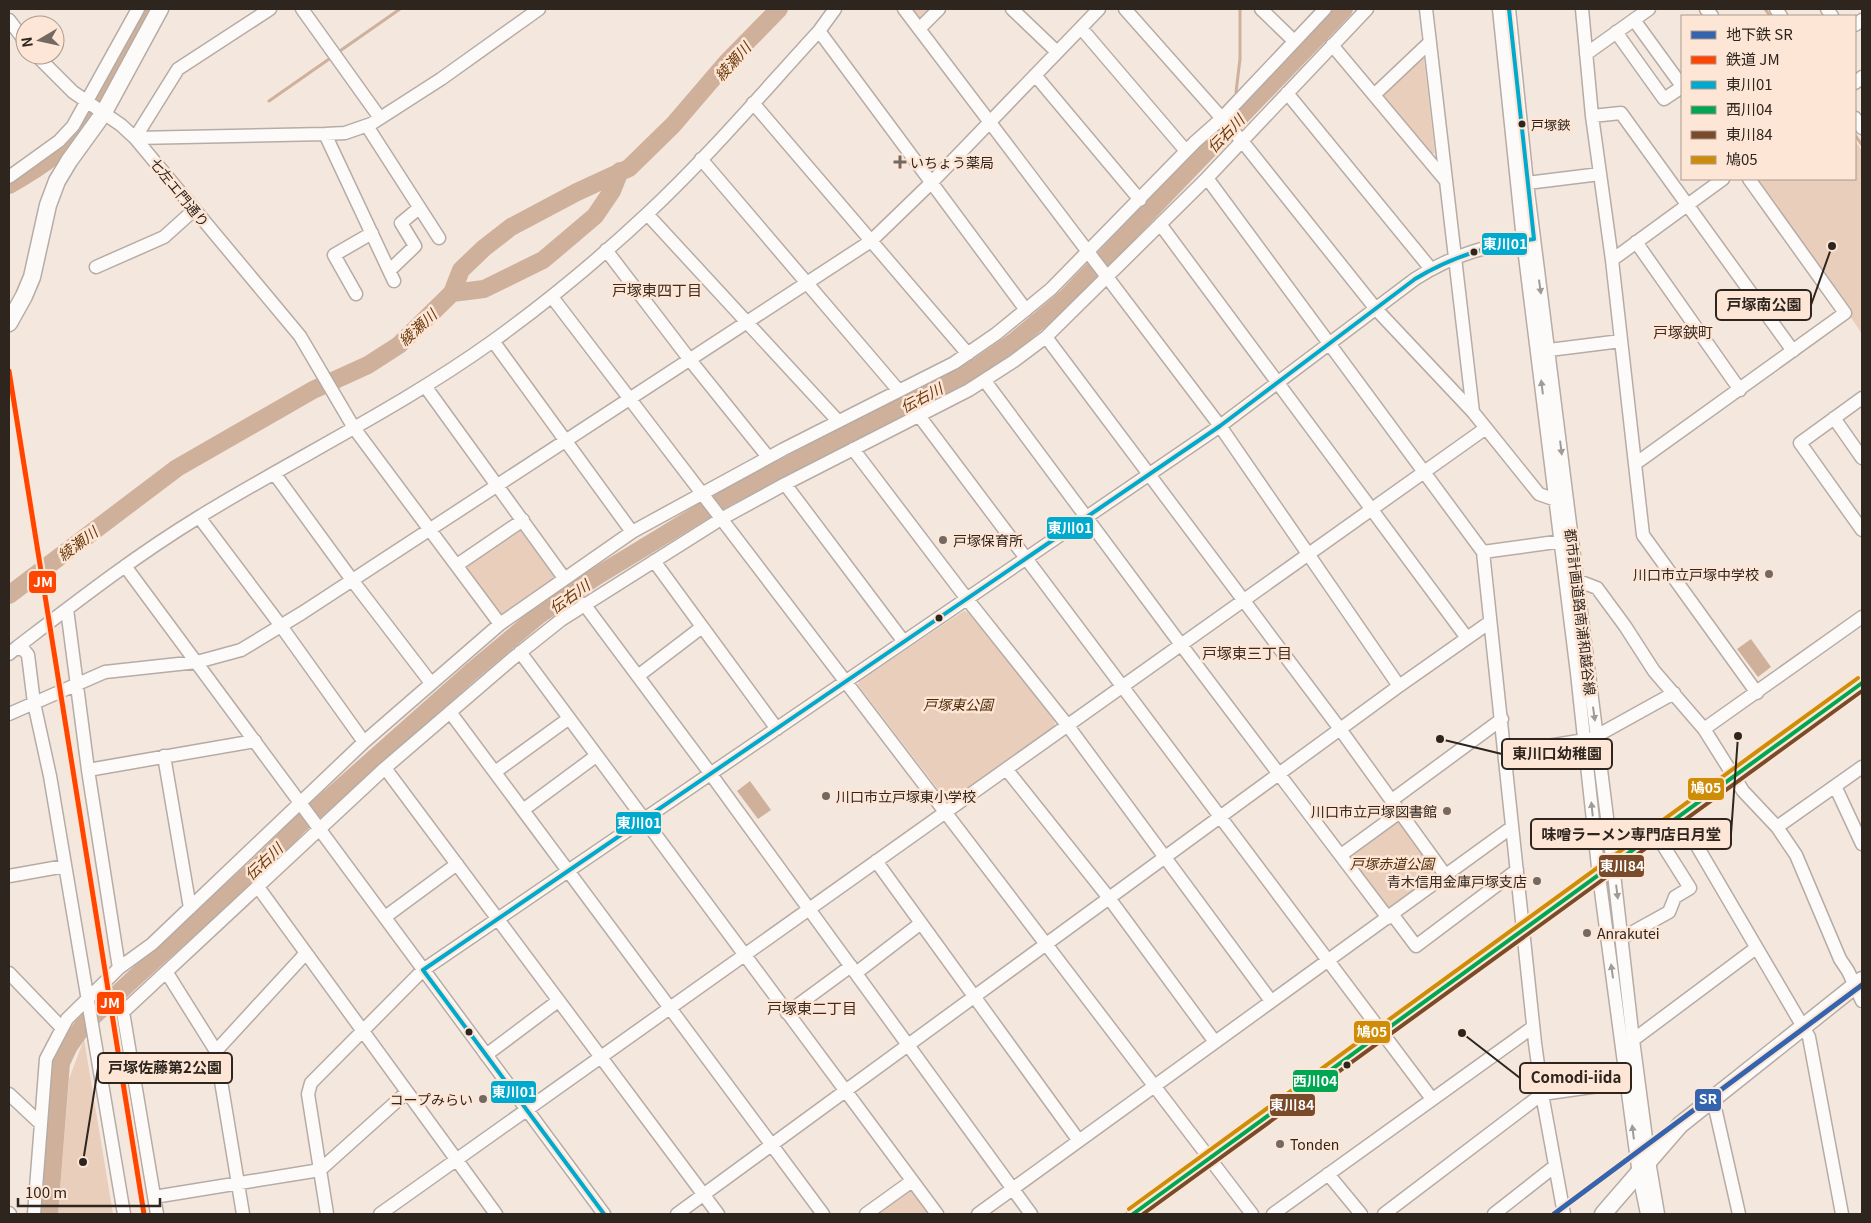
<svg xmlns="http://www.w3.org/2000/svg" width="1871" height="1223" viewBox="0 0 1871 1223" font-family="Georgia,'Noto Sans JP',serif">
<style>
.green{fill:#e9cebb}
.water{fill:#cfb09b}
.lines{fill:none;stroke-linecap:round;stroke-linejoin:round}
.stream{stroke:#cfb09b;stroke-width:3}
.river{stroke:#cfb09b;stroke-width:18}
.minor-casing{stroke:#b6aca5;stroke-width:15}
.major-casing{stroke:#b6aca5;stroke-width:19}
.minor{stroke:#fdfbfa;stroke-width:12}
.major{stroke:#fdfbfa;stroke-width:16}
.bus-1-casing{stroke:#fde6d5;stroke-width:8}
.bus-2-casing{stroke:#fde6d5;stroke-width:8}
.bus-3-casing{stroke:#fde6d5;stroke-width:8}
.bus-4-casing{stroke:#fde6d5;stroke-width:8}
.bus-1{stroke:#00a9ce;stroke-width:4}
.bus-2{stroke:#00a651;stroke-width:4}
.bus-3{stroke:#7a4b2a;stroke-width:4}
.bus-4{stroke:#cf8c06;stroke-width:4}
.rail-1-casing{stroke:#fde6d5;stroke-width:9}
.rail-1{stroke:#ff4500;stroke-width:5}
.metro-1-casing{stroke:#fde6d5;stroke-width:9}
.metro-1{stroke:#3564af;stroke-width:5}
.oneway{fill:#a09b97}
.bus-dot{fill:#2e251f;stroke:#fde6d5;stroke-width:2}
.poi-dot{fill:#736962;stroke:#fde6d5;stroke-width:2}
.labels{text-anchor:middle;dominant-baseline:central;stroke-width:5;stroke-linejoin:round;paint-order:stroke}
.bus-label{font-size:13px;fill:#2e251f;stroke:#fde6d5;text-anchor:start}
.poi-label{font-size:14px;fill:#2e251f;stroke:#fde6d5;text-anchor:start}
.street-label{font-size:14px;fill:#2e251f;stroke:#fde6d5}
.park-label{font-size:14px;font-style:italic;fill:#4e2907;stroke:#fde6d5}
.water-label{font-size:15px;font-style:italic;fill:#6b3a0d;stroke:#fde6d5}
.neighbourhood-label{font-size:15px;fill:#3d2c1f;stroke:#fde6d5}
.leader{fill:none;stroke:#2e251f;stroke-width:2}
.callout-dot{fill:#2e251f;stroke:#fde6d5;stroke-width:2}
.callout{fill:#fde6d5;stroke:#2e251f;stroke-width:2}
.callout-label{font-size:15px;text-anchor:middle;font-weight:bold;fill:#2e251f}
.line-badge{stroke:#fde6d5;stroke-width:2}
.badge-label{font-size:14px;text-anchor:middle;font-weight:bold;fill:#fff}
</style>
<rect width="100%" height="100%" fill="#f4e7de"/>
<path class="green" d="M910 9H935L920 22Z
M1420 57 1424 59 1435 153 1430 154 1383 97 1384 93Z
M1855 141 1862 151V334L1850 316 1852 314 1753 179H1855Z
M519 528H523L555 572V579L505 615H498L464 568Z
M964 611 974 613 1055 722 1054 729 953 801H947L858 685 859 681Z
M1395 819H1401L1438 874 1392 910H1386L1347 858Z
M84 1039 113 1214H58L69 1079Z
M906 1188 914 1190 931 1214H871Z"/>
<path class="water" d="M1751 639 1771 667 1758 677 1737 649Z
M750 781 771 810 758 819 737 791Z"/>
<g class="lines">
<path class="stream" d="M1765 9 1770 16
M337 53 400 9
M1239 96 1236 92 1240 59V9
M269 101 332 57
M1243 101 1248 108
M1855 135 1862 145"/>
<path class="river" d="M97 101 147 9
M9 185C40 168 73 146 90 114
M452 293 484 289 543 260 595 216 612 191 620 171
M9 595 177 468 313 390 368 365 399 345 452 293 461 270 484 248 511 227 577 192 629 168 673 125 727 62 779 9
M49 1214 61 1063 69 1046 83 1026 130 982 265 860 299 825 471 672 539 615 597 576 725 498 976 368 1016 340 1066 298 1344 9"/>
<defs>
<path id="minor" d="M270 9 178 69 135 138 325 134 345 133 371 124 441 79 539 9
M302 9 380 118
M904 9 1220 426 1399 686
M1012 9 1057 52
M1125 9 1242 141 1376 309 1473 412 1539 494 1556 500
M1261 9 1294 41
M1426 9 1473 412
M1499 9 1523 240 1577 673 1599 876 1639 1175 1647 1214
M1509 9 1527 183 1613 865 1633 1040 1649 1161 1658 1214
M1582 9 1592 116 1612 260 1643 535 1757 693
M1706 9 1712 16
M1776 9 1781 16
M1827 9 1832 16
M9 20 25 41
M1634 20 1682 86
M1855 25 1862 20
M1081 28 1186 151
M919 29 939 9
M819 31 1026 310
M1616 32 1664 99 1682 87
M1332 45 1446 181
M1586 54 1649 9
M36 55 73 92 121 125 135 138 300 336 354 428 500 624
M1035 75 1140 200
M1855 83 1862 77
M1287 93 1431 269
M1374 95 1430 42
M753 103 968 354
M1592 116 1621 113 1793 351
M1855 118 1862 128
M367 126 439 238
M325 134 394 281
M701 159 899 391
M9 177 59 141 73 126 138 9
M1207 178 1483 552 1535 1043 1542 1094 1564 1214
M1527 183 1600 174
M647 214 838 421
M1160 224 1467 638
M1636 242 1740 390
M606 250 690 360 768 457
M1612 260 1723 179
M96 267 164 237 194 210
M390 270 415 246 401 223 419 208
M356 294 334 255 372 233
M552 297 1252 1214
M1046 337 1340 729 1446 876
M493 341 632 532
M1541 351 1621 341
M985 381 1182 646 1388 918
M425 386 564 578
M1862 398 1800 443 1862 530
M920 417 1432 1099
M1834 418 1862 458
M853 449 967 599 1068 726 1271 1001
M1635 464 1845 313 1749 179
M274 473 352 580 431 683
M785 484 904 642
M199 517 281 626 364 742
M1483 552 1570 540
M654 561 777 729
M457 565 523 520
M125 566 604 1214
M1576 580 1597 588 1625 626 1654 671 1704 729 1743 791 1777 827 1796 855 1840 959 1848 971 1862 1001
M584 604 710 773 1031 1214
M67 609 88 770 119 968
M16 648C76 602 135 556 199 517 297 457 401 407 493 341 547 302 599 259 647 214 708 157 763 92 819 31L835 9
M520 652 937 1214
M9 654 16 648 24 650 28 655 34 703 50 776 124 1214
M638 676 702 627
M450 712 823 1214
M9 714 105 672 197 662 241 650 302 613 871 241 932 182 1099 9
M1704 729 1862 617
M1505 753 1591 739 1674 693
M164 756 190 908
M385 768 718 1214
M88 770 255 741
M1007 770 1109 898 1215 1042
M495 772 568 719
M1835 786 1862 844
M1392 800 1502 719
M523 810 596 756
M1680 817 1809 1037 1842 1214
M1777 827 1862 767
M1341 855 1400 812
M876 861 1079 1141
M9 876 65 866
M258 887 496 1214
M1392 914 1416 946 1517 870
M385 917 457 864
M1622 938 1669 912 1675 897 1690 888 1656 834
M9 973 62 1028
M167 973 216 1051 243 1214
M856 973 921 923
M787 1013 851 966
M1633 1040 1756 948
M216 1051 306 953
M486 1055 558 1001
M9 1094 41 1124
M1713 1099 1739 1214
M1328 1174 1361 1214
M154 1197 320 1170 407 1092
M9 1213 10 1214
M34 1214 46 1059 67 1019 119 968 152 944 364 742 500 624 632 532 784 449 954 363 996 334 1051 289 1195 142 1221 119 1325 9
M157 1214 123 1012 385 768 512 659 561 620 721 519 785 484 969 390 1014 361 1046 337 1207 178 1367 9
M327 1214 308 1094 311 1083 423 970 1220 426 1415 279C1454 254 1488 245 1534 239
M380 1214 1486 428
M677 1214 1399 686 1490 622
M866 1214 912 1181
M978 1214 1512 827
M1133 1214 1862 683
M1273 1214 1533 1027
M1384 1214 1542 1094 1627 1082
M1494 1214 1555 1166"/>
<path id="major" d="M9 323 24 296 32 277 48 205 57 181 69 161 103 114 160 9
M1603 1214 1680 1125 1862 980"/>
</defs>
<use href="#minor" class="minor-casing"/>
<use href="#major" class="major-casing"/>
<use href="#minor" class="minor"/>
<use href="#major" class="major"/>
<defs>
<path id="bus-1" d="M423 970 1220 426 1415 279C1453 256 1491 245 1534 239L1509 9
M423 970 604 1214"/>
<path id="bus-2" d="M1133 1214 1862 683"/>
<path id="bus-3" d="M1143 1214 1862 691"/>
<path id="bus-4" d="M1129 1209 1858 678"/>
</defs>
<use href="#bus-1" class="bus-1-casing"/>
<use href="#bus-2" class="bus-2-casing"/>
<use href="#bus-3" class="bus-3-casing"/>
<use href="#bus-4" class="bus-4-casing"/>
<use href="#bus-1" class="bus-1"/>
<use href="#bus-2" class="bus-2"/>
<use href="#bus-3" class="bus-3"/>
<use href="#bus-4" class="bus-4"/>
<defs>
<path id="rail-1" d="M9 371 144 1214"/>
</defs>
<use href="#rail-1" class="rail-1-casing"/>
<use href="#rail-1" class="rail-1"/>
<defs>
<path id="metro-1" d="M1554 1214 1862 985"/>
</defs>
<use href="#metro-1" class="metro-1-casing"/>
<use href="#metro-1" class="metro-1"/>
</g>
<defs><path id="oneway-solid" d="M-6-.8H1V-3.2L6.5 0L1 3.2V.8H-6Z" transform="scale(1.25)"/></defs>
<g class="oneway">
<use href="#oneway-solid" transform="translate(1540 287) rotate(82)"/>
<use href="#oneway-solid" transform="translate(1542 387) rotate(-97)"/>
<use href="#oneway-solid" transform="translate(1561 448) rotate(83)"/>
<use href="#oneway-solid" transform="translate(1594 714) rotate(82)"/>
<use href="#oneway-solid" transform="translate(1592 809) rotate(-96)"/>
<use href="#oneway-solid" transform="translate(1617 892) rotate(83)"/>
<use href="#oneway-solid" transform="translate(1612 971) rotate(-98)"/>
<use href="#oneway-solid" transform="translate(1633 1132) rotate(-97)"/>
</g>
<g class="bus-dot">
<circle cx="1522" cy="124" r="4.5"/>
<circle cx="1474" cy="252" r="4.5"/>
<circle cx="939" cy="618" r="4.5"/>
<circle cx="469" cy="1032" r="4.5"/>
<circle cx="1347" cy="1065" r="4.5"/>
</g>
<g class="poi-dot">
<path d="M897.5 154.5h5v5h5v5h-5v5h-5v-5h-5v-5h5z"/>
<circle cx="943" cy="540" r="5"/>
<circle cx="1769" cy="574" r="5"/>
<circle cx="826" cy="796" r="5"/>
<circle cx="1447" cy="811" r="5"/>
<circle cx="1537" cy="881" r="5"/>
<circle cx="1587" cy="933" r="5"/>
<circle cx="483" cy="1099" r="5"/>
<circle cx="1280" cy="1144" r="5"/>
</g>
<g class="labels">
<g class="bus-label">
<text x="1531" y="124">戸塚鋏</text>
</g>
<g class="poi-label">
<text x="910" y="162">いちょう薬局</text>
<text x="953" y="540">戸塚保育所</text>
<text x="1759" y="574" text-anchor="end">川口市立戸塚中学校</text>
<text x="836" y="796">川口市立戸塚東小学校</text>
<text x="1437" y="811" text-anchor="end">川口市立戸塚図書館</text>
<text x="1527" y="881" text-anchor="end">青木信用金庫戸塚支店</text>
<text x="1597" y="933">Anrakutei</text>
<text x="473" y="1099" text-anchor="end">コープみらい</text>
<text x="1290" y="1144">Tonden</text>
</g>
<g class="street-label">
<text transform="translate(180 192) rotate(51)">七左エ門通り</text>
<text transform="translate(1581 612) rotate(83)">都市計画道路南浦和越谷線</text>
</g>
<g class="park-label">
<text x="958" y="704">戸塚東公園</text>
<text x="1392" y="863">戸塚赤道公園</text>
</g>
<g class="water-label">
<text transform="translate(732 61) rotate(-48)">綾瀬川</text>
<text transform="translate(1225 133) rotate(-46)">伝右川</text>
<text transform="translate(417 327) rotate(-43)">綾瀬川</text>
<text transform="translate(921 397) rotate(-28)">伝右川</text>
<text transform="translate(77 543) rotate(-37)">綾瀬川</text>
<text transform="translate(569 596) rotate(-36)">伝右川</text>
<text transform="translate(263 861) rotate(-44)">伝右川</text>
</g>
<g class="neighbourhood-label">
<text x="657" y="289">戸塚東四丁目</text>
<text x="1683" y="331">戸塚鋏町</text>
<text x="1247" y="652">戸塚東三丁目</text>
<text x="812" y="1007">戸塚東二丁目</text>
</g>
</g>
<path class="leader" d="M1832 246L1811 305M1440 739L1502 754M1738 736L1731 834M83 1162L98 1068M1462 1033L1520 1078"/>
<g class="callout-dot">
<circle cx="1832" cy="246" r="5"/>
<circle cx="1440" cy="739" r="5"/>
<circle cx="1738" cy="736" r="5"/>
<circle cx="83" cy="1162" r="5"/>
<circle cx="1462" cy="1033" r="5"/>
</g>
<g class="callout">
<rect x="1716" y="290" width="95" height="30" rx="5"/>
<rect x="1502" y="739" width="110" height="30" rx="5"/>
<rect x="1531" y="819" width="200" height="30" rx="5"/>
<rect x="98" y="1053" width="134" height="30" rx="5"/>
<rect x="1520" y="1063" width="111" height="30" rx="5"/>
</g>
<g class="callout-label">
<text x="1764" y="310">戸塚南公園</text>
<text x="1557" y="759">東川口幼稚園</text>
<text x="1631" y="840">味噌ラーメン専門店日月堂</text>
<text x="165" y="1073">戸塚佐藤第2公園</text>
<text x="1576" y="1083">Comodi-iida</text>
</g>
<g class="line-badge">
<rect x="1481" y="232" width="47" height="24" rx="5" fill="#00a9ce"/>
<rect x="1046" y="516" width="48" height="24" rx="5" fill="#00a9ce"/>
<rect x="28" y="570" width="29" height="24" rx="5" fill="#ff4500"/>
<rect x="1687" y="777" width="38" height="24" rx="5" fill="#cf8c06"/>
<rect x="615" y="811" width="47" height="24" rx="5" fill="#00a9ce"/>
<rect x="1598" y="854" width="47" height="24" rx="5" fill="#7a4b2a"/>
<rect x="96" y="991" width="29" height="24" rx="5" fill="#ff4500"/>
<rect x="1353" y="1020" width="38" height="24" rx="5" fill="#cf8c06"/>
<rect x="1292" y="1069" width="47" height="24" rx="5" fill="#00a651"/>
<rect x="490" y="1080" width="47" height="24" rx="5" fill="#00a9ce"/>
<rect x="1694" y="1088" width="28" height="24" rx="5" fill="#3564af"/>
<rect x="1269" y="1093" width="47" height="24" rx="5" fill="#7a4b2a"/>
</g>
<g class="badge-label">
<text x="1505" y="249">東川01</text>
<text x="1070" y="533">東川01</text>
<text x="43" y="587">JM</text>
<text x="1706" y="793">鳩05</text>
<text x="639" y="828">東川01</text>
<text x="1622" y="871">東川84</text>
<text x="110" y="1008">JM</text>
<text x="1372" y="1037">鳩05</text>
<text x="1315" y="1086">西川04</text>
<text x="514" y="1097">東川01</text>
<text x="1708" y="1104">SR</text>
<text x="1292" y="1110">東川84</text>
</g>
<rect width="1871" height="1223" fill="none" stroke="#2e251f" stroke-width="20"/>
<rect x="1681" y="15" width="175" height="165" fill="#fde6d5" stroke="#aa998c"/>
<rect x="1691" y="31" width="25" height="8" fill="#3564af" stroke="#aa998c"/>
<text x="1726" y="40" font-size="15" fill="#2e251f">地下鉄 SR</text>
<rect x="1691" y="56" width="25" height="8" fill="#ff4500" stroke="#aa998c"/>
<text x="1726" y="65" font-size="15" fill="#2e251f">鉄道 JM</text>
<rect x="1691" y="81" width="25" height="8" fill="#00a9ce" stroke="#aa998c"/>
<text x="1726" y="90" font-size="15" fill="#2e251f">東川01</text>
<rect x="1691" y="106" width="25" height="8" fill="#00a651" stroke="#aa998c"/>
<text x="1726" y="115" font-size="15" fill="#2e251f">西川04</text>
<rect x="1691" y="131" width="25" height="8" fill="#7a4b2a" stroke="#aa998c"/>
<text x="1726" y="140" font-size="15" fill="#2e251f">東川84</text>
<rect x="1691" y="156" width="25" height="8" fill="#cf8c06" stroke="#aa998c"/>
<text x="1726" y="165" font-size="15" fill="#2e251f">鳩05</text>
<g transform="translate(40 40) rotate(261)"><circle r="24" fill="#fde6d5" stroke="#aa998c"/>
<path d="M0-4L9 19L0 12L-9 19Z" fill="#736962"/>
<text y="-8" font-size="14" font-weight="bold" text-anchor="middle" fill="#2e251f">N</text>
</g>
<path d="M18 1198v8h142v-8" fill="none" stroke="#2e251f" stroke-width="2.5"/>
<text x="25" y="1198" font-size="15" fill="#2e251f" stroke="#fde6d5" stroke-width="4" paint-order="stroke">100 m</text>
</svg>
